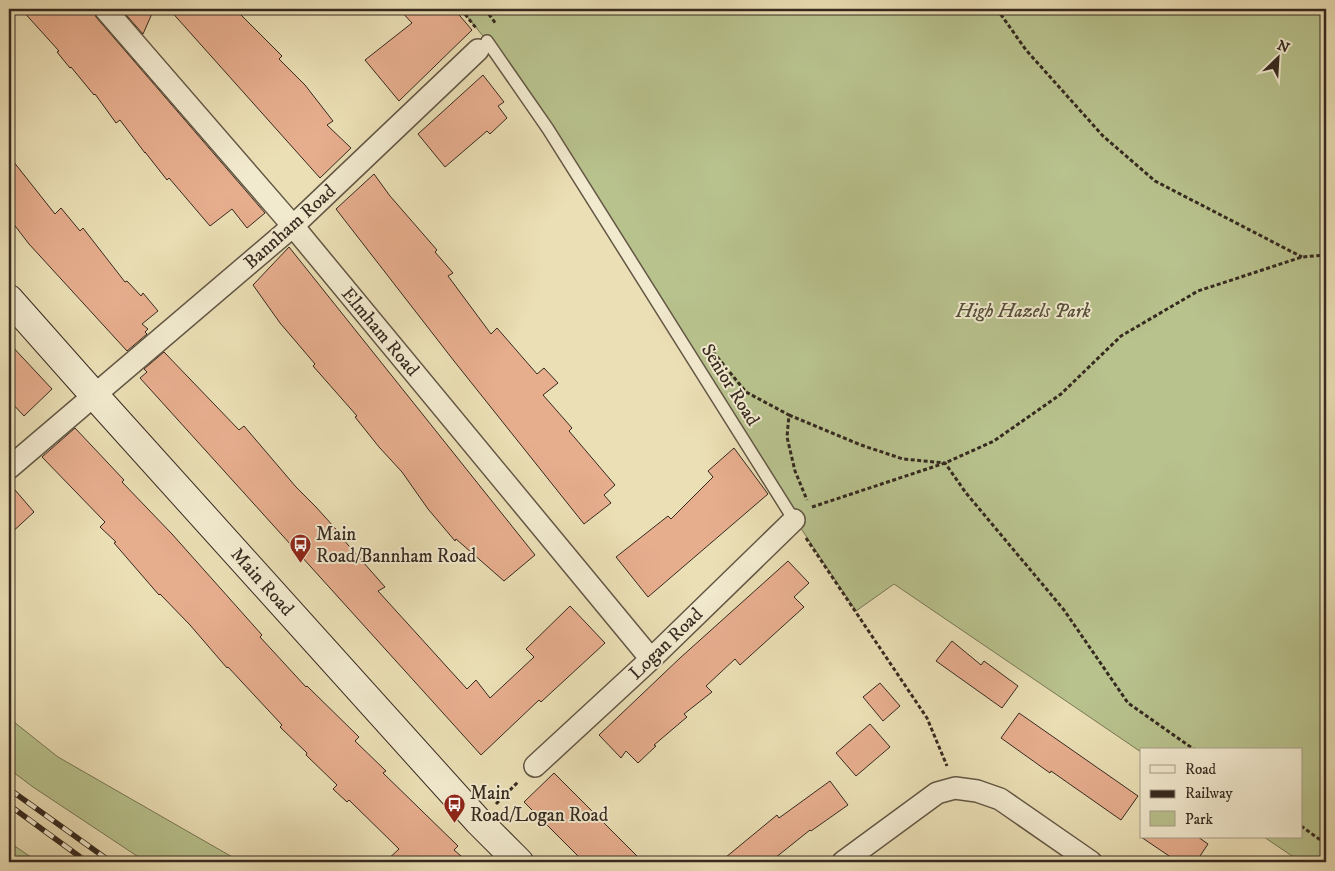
<svg xmlns="http://www.w3.org/2000/svg" width="1335" height="871" viewBox="0 0 1335 871" font-family="'IM FELL DW Pica',serif">
<style>
.green{fill:#b8c28d;stroke:#777656}
.building{fill:#e7ae8e;stroke:#362a20}
.lines{fill:none;stroke-linecap:round;stroke-linejoin:round}
.lane-casing{stroke:#635745;stroke-width:14}
.street-casing{stroke:#635745;stroke-width:24}
.secondary-casing{stroke:#362a20;stroke-width:30}
.path{stroke:#362a20;stroke-width:3;stroke-dasharray:4 2.5;stroke-linecap:butt}
.lane{stroke:#f2eacf;stroke-width:11}
.street{stroke:#f2eacf;stroke-width:21}
.secondary{stroke:#f2eacf;stroke-width:28}
.rail-casing{stroke:#362a20;stroke-width:5.5}
.rail{stroke:#f2eacf;stroke-width:4;stroke-dasharray:11;stroke-linecap:butt}
.labels{text-anchor:middle;dominant-baseline:central;stroke-width:4;stroke-linejoin:round;paint-order:stroke}
.street-label{font-size:19px;fill:#362a20;stroke:#f2eacf}
.park-label{font-size:19px;font-style:italic;fill:#56503b;stroke:#f2eacf}
.poi-label{font-size:19px;fill:#362a20;stroke:#f2eacf;text-anchor:start}
</style>
<rect width="100%" height="100%" fill="#ebdfb5"/>
<filter id="stains"><feTurbulence type="fractalNoise" baseFrequency=".004" numOctaves="4"/><feColorMatrix values="0 0 0 0 .2 0 0 0 0 .09 0 0 0 0 .02 0 0 0 .5 -.17"/></filter>
<radialGradient id="worn" r=".72"><stop offset=".6" stop-color="#630" stop-opacity="0"/><stop offset="1" stop-color="#630" stop-opacity=".3"/></radialGradient>
<path class="green" d="M461 9H1326V862H1301L1264 837H1301V750H1141V752L894 584 856 611 774 488 487 41Z
M9 718 58 757 241 862H146L33 787 9 769Z
M9 842 38 862H9Z"/>
<path class="building" d="M21 9H93L96 17 265 213 247 228 232 209 210 226 169 178 167 180 145 152V153L120 120 116 123 95 94 94 95 71 67 70 68 57 52 59 51Z
M121 9H154L143 34Z
M169 9H235L282 56 279 59 305 85 333 121 327 125 351 148 320 178Z
M399 9H454L472 30 399 101 365 60 412 23Z
M483 75 504 102 498 106 507 118 490 134 487 131 445 167 418 134Z
M9 156 55 214 61 208 80 231 83 228 125 282 127 281 141 296 143 293 158 311 142 324 148 329 145 332 147 334 127 351 29 244 9 218Z
M374 174 390 196 437 250 435 252 453 273 448 276 491 334 497 328 537 374 544 368 558 383 543 395 572 428 569 431 615 485 604 495 611 503 584 524 454 361 336 209Z
M289 247 535 555 504 581 456 539 455 541 428 509 402 472 379 447 355 417 357 416 313 366 315 364 280 323 253 285Z
M9 343 52 389 24 416 9 400Z
M164 352 239 430 244 426 296 487 316 507 343 537 342 538 385 587 378 591 467 689 476 680 490 698 534 657 526 649 570 606 605 643 541 702 539 700 481 755 140 378 147 372 144 369Z
M75 428 124 480 122 482 172 534 262 635 260 637 306 687 307 686 359 737 355 741 386 771 383 773 458 846 454 850 468 862H385L399 849 349 800 347 802 333 789 337 785 306 755 307 753 280 727 282 725 228 667 227 668 190 625 160 594 159 595 114 543 116 542 100 527 105 522 42 457Z
M734 448 768 494 648 597 616 557 668 516 671 519 713 477 708 471Z
M9 483 34 512 9 535Z
M788 561 809 583 794 597 804 607 740 665 735 659 706 686 712 692 684 714 687 717 654 745 656 746 638 763 626 751 621 758 599 735 680 658Z
M952 641 981 665 984 661 1018 686 1002 708 936 661Z
M880 683 900 706 883 721 863 697Z
M1019 713 1138 796 1121 820 1051 771 1050 773 1001 738Z
M870 724 890 747 856 776 836 753Z
M554 773 643 862H584L524 802Z
M830 781 848 805 811 831 810 830 770 862H720L777 815 779 818Z
M1141 837H1198L1208 844 1196 862H1178Z"/>
<g class="lines">
<defs>
<path id="lane" d="M487 41 548 129 794 520"/>
<path id="street" d="M105 9 293 226 651 659
M9 468 293 226 478 50
M535 766 651 659 794 520
M843 862 937 793 955 788 977 791 1000 799 1091 862"/>
<path id="secondary" d="M9 299 95 396 478 821 519 862"/>
</defs>
<use href="#lane" class="lane-casing"/>
<use href="#street" class="street-casing"/>
<use href="#secondary" class="secondary-casing"/>
<path class="path" d="M461 9 476 28
M485 9 496 24
M997 9 1026 50 1103 136 1155 181 1302 257
M709 347 746 392 789 415 787 437 795 471 807 500
M789 415 861 445 903 459 945 463 966 493 1064 610 1128 703 1195 750
M812 507 945 463 994 441 1061 394 1121 336 1198 291 1302 257 1326 255
M806 538 927 718 947 766
M496 804 518 782
M1301 826 1326 844"/>
<use href="#lane" class="lane"/>
<use href="#street" class="street"/>
<use href="#secondary" class="secondary"/>
<defs>
<path id="rail" d="M9 789 111 862
M9 805 87 862"/>
</defs>
<use href="#rail" class="rail-casing"/>
<use href="#rail" class="rail"/>
</g>
<defs>
<symbol id="bus-pin" viewBox="-11 -11 22 30"><path d="M0 17L-7.5 6A9.5 9.5 0 1 1 7.5 6Z" fill="#8f2418" stroke="#f2eacf"/><path d="M-5-6H5V4H4V6H2V4H-2V6H-4V4H-5ZM-3.5-4V0h7V-4ZM-3.5 1.2v1.5H-2V1.2ZM2 1.2v1.5H3.5V1.2Z" fill="#fff"/></symbol>
</defs>
<g fill-rule="evenodd">
<use href="#bus-pin" x="288" y="532" width="25" height="34"/>
<use href="#bus-pin" x="442" y="792" width="25" height="34"/>
</g>
<g class="labels">
<g class="street-label">
<text transform="translate(290 227) rotate(-42)">Bannham Road</text>
<text transform="translate(380 332) rotate(50)">Elmham Road</text>
<text transform="translate(730 385) rotate(58)">Senior Road</text>
<text transform="translate(262 582) rotate(48)">Main Road</text>
<text transform="translate(666 644) rotate(-44)">Logan Road</text>
</g>
<g class="park-label">
<text x="1023" y="311">High Hazels Park</text>
</g>
<g class="poi-label">
<text x="316" y="534">Main<tspan x="316" dy="22">Road/Bannham Road</tspan></text>
<text x="470" y="793">Main<tspan x="470" dy="22">Road/Logan Road</tspan></text>
</g>
</g>
<rect width="1335" height="871" fill="none" stroke="#ebdfb5" stroke-width="30"/>
<rect x="10" y="10" width="1315" height="851" fill="none" stroke="#362a20" stroke-width="2.5"/>
<rect x="15" y="15" width="1305" height="841" fill="none" stroke="#362a20"/>
<rect x="1140" y="748" width="162" height="90" fill="#f2eacf" stroke="#a79d89"/>
<rect x="1150" y="765" width="25" height="8" fill="#f2eacf" stroke="#a79d89"/>
<text x="1185" y="774" font-size="15" fill="#362a20">Road</text>
<rect x="1150" y="790" width="25" height="8" fill="#362a20" stroke="#a79d89"/>
<text x="1185" y="798" font-size="15" fill="#362a20">Railway</text>
<rect x="1150" y="811" width="25" height="15" fill="#b8c28d" stroke="#a79d89"/>
<text x="1185" y="824" font-size="15" fill="#362a20">Park</text>
<g transform="translate(1278 58) rotate(25)" stroke="#f2eacf" stroke-width="4" paint-order="stroke">
<path d="M0-4L9 19L0 12L-9 19Z" fill="#362a20"/>
<text y="-8" font-size="14" font-weight="bold" text-anchor="middle" fill="#362a20">N</text>
</g>
<rect width="100%" height="100%" filter="url(#stains)"/>
<rect width="100%" height="100%" fill="url(#worn)"/>
</svg>
